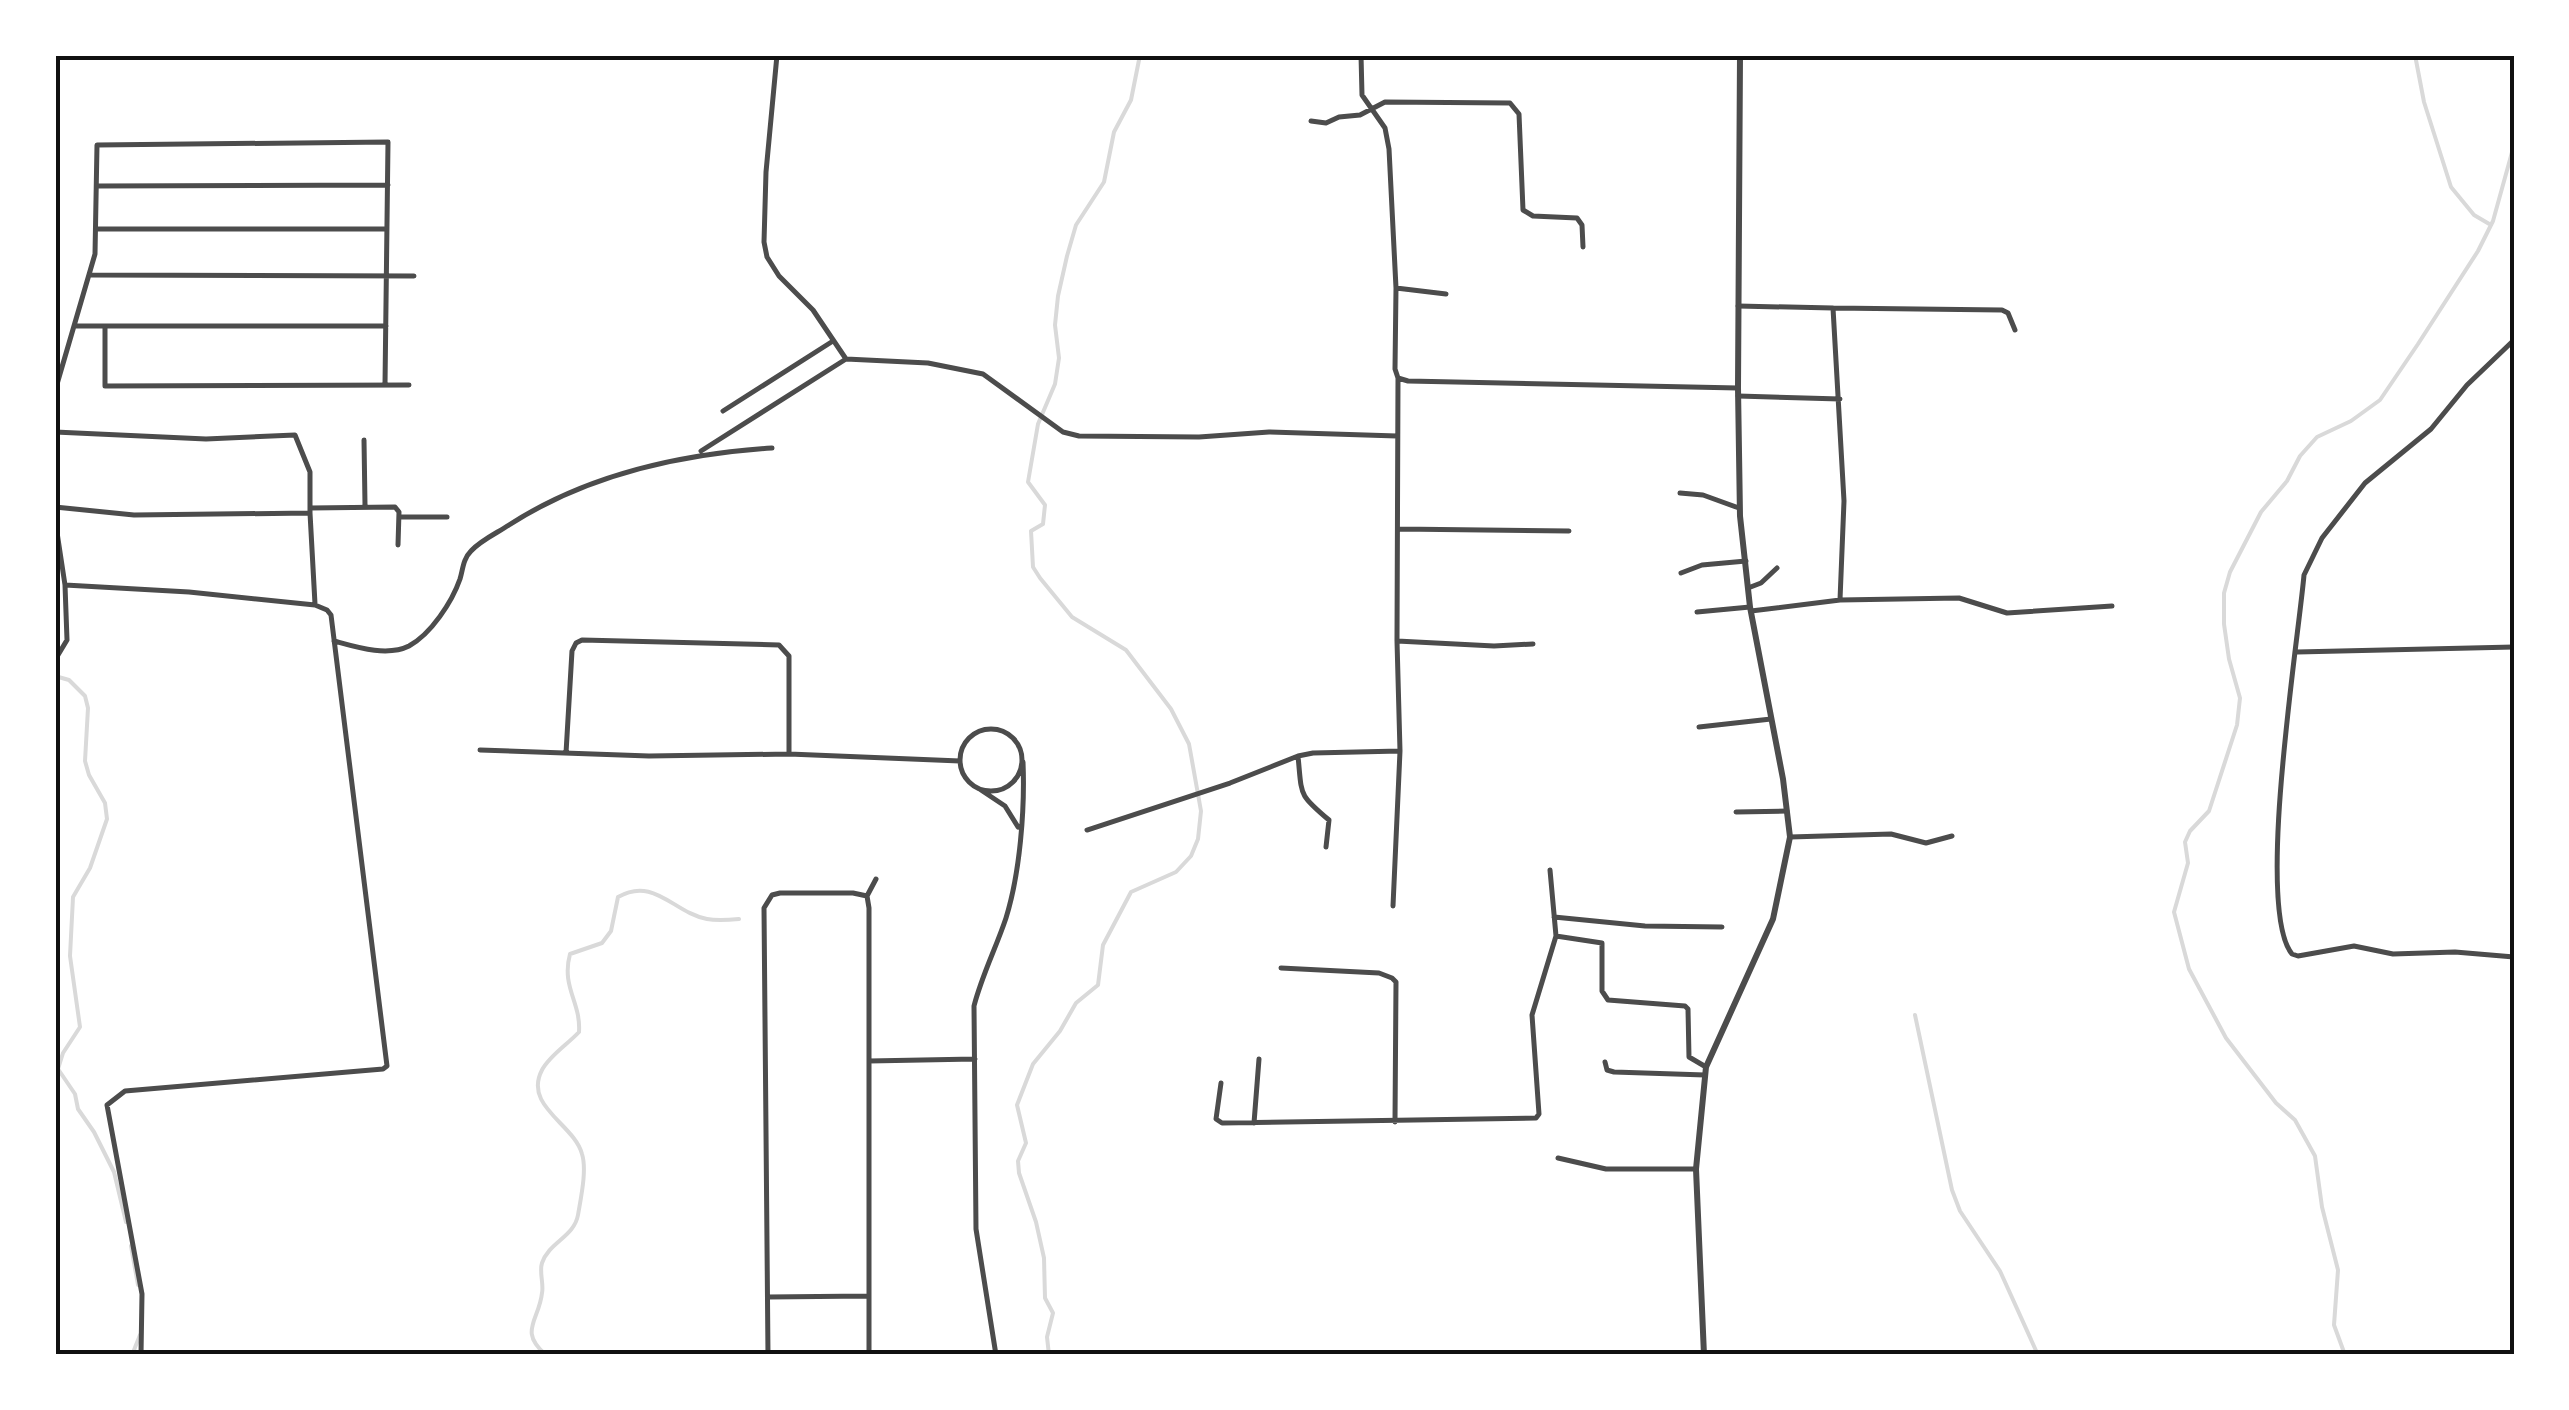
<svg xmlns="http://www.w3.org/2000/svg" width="2569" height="1410" viewBox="0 0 2569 1410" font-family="'PT Sans',sans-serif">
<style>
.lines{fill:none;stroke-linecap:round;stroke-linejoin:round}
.stream{stroke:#d9d9d9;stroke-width:4}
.minor{stroke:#4c4c4c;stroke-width:5}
.tertiary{stroke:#4c4c4c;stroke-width:6}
.neatline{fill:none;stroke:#111;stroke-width:4}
</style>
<rect width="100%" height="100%" fill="#fff"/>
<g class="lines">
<path class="stream" d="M2415 55 2424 102 2451 187 2474 215 2491 225
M55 676 69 680 85 696 88 708 85 761 89 775 105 803 107 819 90 868 73 897 70 956 80 1027 63 1053 58 1069 75 1094 78 1109 94 1132 114 1172 126 1222
M1915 1015 1952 1190 1960 1211 2000 1271 2038 1355
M131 1246 138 1285
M132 1355 140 1335
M546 1355C518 1331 539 1321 542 1293 544 1284 539 1272 542 1263 549 1242 574 1237 578 1215 581 1197 587 1170 582 1154 574 1124 523 1106 542 1070 549 1056 568 1044 579 1032 581 1002 561 987 570 954L602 943 611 931 618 897C654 876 674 913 707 919 717 921 729 920 739 919
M1049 1355 1047 1337 1053 1313 1045 1298 1044 1258 1036 1222 1019 1173 1018 1161 1026 1143 1017 1105 1033 1064 1060 1031 1076 1003 1098 985 1103 945 1131 892 1176 872 1191 856 1198 839 1201 811 1189 744 1171 709 1126 650 1072 617 1040 578 1033 567 1031 531 1043 524 1045 505 1028 482 1038 424 1055 384 1059 358 1055 325 1058 296 1067 256 1076 225 1104 182 1114 132 1131 100 1140 55
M2345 1355 2334 1325 2338 1270 2322 1207 2315 1156 2295 1120 2276 1103 2226 1038 2189 969 2174 912 2188 863 2185 842 2190 831 2209 811 2237 725 2240 698 2229 659 2224 624V593L2230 572 2261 512 2287 481 2300 456 2317 437 2351 421 2380 400 2418 344 2478 251 2493 221 2514 145"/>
<path class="minor" d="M777 55 766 172 764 242 767 257 779 276 813 310 846 359 928 363 983 374 1063 432 1079 436 1199 437 1269 432 1397 436
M1311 121 1326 123 1339 117 1360 115 1385 102 1510 103 1519 114 1523 210 1533 216 1577 218 1582 225 1583 247
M97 186 388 185
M97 229H387
M91 275 414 276
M1396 288 1446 294
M1738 306 1833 308 1844 501 1840 600
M1833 308 2002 310 2008 313 2015 330
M76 326H386
M105 326V386L409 385
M2514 340 2467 385 2431 429 2365 483 2322 538 2304 575C2298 643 2255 909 2292 954L2298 956 2354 946 2393 954 2455 952 2514 957
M1398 378 1408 381 1738 388
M55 391 95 254 97 145 388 142 385 385
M1738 396 1840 399
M723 411 833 341
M55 432 206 439 295 435 310 472V513
M364 440 365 505
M701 451 846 359
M1680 493 1703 495 1739 508
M55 507 134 515 310 513 315 604
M310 508 395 507 399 512 398 545
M399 517H447
M55 519 65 585 189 592 315 605 327 610 331 615 387 1066 383 1069 125 1091 107 1105 142 1294 141 1355
M1398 529 1569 531
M1681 573 1702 565 1746 561
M1748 588 1761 583 1777 568
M1751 611 1840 600 1959 598 2007 613 2112 606
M1697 612 1750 607
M334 641C356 647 387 657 409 646 431 634 452 602 460 579 463 569 463 559 471 551 481 540 497 533 509 525 588 474 680 454 772 448
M1397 641 1494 646 1533 644
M2297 652 2514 647
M55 660 67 640 65 585
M1699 727 1771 719
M960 760a31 31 0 1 1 62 0a31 31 0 1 1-62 0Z
M480 750 649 756 789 754 960 761
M566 753 572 651 576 643 582 640 779 645 789 656V753
M1298 756C1302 796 1298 794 1329 820L1326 847
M981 790 1005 806 1018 827
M1736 812 1787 811
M1087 830 1230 783 1298 756 1313 753 1400 751 1397 641 1398 378 1395 369 1396 288 1389 149 1385 128 1362 95 1361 55
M1790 837 1891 834 1926 843 1952 836
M867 896 876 879
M1393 906 1400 751
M1554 917 1645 926 1722 927
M1556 936 1602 943V991L1608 1000 1685 1006 1688 1009 1689 1057 1706 1067
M1281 968 1379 973 1392 978 1396 982 1395 1122
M869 1061 975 1059
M1605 1062 1607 1070 1614 1072 1705 1075
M1221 1083 1216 1119 1222 1123 1536 1118 1539 1114 1532 1015 1556 936 1550 870
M1254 1123 1259 1059
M1558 1158 1606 1169H1696
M768 1297 868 1296
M768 1355 764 908 772 895 780 893H853L867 896 869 908V1355
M996 1355 976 1229 974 1006C982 975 996 948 1006 918 1020 873 1025 809 1023 762"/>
<path class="tertiary" d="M1704 1355 1696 1169 1706 1067 1773 919 1790 837 1783 779 1750 607 1740 516 1738 388 1740 55"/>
</g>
<rect width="2569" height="1410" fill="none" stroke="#ffffff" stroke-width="115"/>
<rect x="58" y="58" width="2454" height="1294" class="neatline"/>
</svg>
